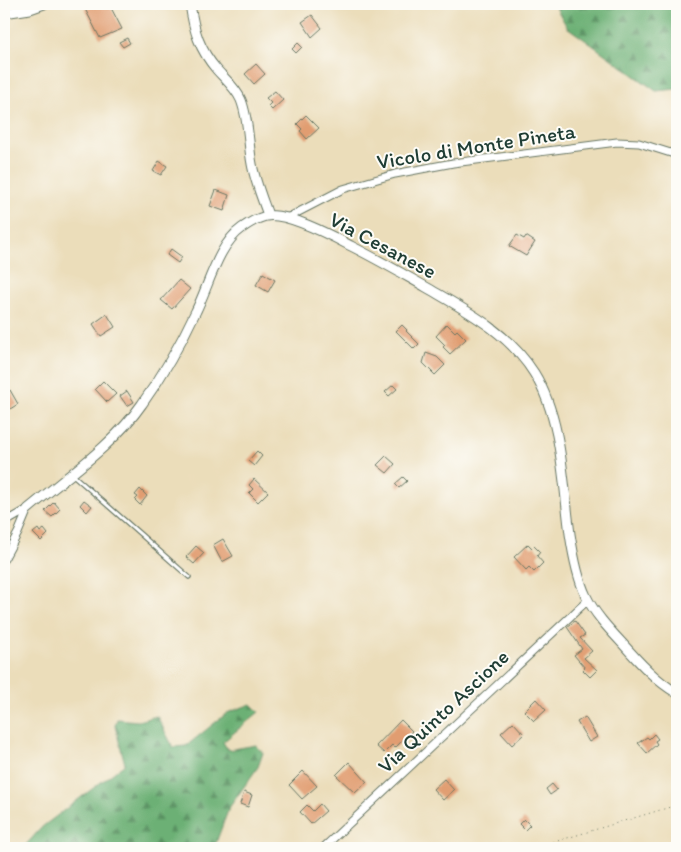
<svg xmlns="http://www.w3.org/2000/svg" width="681" height="852" viewBox="0 0 681 852" font-family="Itim,sans-serif">
<style>
.forest{fill:url(#forest-firs);stroke:#467654}
.building{fill:#e19d71}
.lines{fill:none;stroke-linecap:round;stroke-linejoin:round}
.service-casing{stroke:#667563;stroke-width:5.5}
.minor-casing{stroke:#667563;stroke-width:9}
.tertiary-casing{stroke:#667563;stroke-width:11}
.path{stroke:#667563;stroke-width:1;stroke-dasharray:1 4;stroke-linecap:butt}
.service{stroke:#fff;stroke-width:3}
.minor{stroke:#fff;stroke-width:7}
.tertiary{stroke:#fff;stroke-width:9}
.labels{text-anchor:middle;dominant-baseline:central;stroke-width:4;stroke-linejoin:round;paint-order:stroke}
.street-label{font-size:21px;fill:#1f3d34;stroke:#fdfcf7}
</style>
<defs>
<pattern id="forest-firs" width="22" height="20" patternUnits="userSpaceOnUse" patternTransform="scale(1.25)"><rect width="22" height="20" fill="#6cb075"/><path d="M5 1l3.5 6h-7zM16 11l3.5 6h-7z" fill="#589061"/></pattern>
</defs>
<rect width="100%" height="100%" fill="#fdfcf7"/>
<filter id="ink" filterUnits="userSpaceOnUse"><feTurbulence type="fractalNoise" baseFrequency=".02" numOctaves="2"/><feDisplacementMap in="SourceGraphic" scale="10" xChannelSelector="R" yChannelSelector="G"/><feConvolveMatrix kernelMatrix="1 2 1 2 8 2 1 2 1" color-interpolation-filters="sRGB"/></filter>
<filter id="wash" filterUnits="userSpaceOnUse"><feTurbulence type="fractalNoise" baseFrequency=".0096" numOctaves="4" result="noise"/><feDisplacementMap in="SourceGraphic" scale="20" xChannelSelector="R" yChannelSelector="G"/><feGaussianBlur stdDeviation="1.12" result="paint"/><feColorMatrix in="noise" values="0 0 0 0 0 0 0 0 0 0 0 0 0 0 0 0 0 1.4 0 .05"/><feComposite in="paint" operator="in"/></filter>
<g filter="url(#wash)">
<rect width="100%" height="100%" fill="#ebddba"/>
<path class="forest" d="M554 4H666L677 8V89L656 91 567 27Z
M251 704 259 712 223 742 228 750 256 745 263 753 258 767 229 808 214 848H23L42 827 125 764 115 726 117 719 138 721 157 716 173 747 186 746 227 713Z"/>
<g id="blocks">
<path class="building" d="M88 4H109L122 29 100 38 85 9 90 7Z
M312 15 322 28 312 37 302 22Z
M127 38 130 43 123 47 119 42Z
M298 43 302 47 296 53 292 49Z
M256 64 265 74 254 84 245 74Z
M275 91 283 100 272 110 268 106 271 103 266 98Z
M306 115 319 128 307 139 300 131 302 129 297 124Z
M159 161 167 166 161 175 153 171Z
M216 190 229 195 224 211 210 206Z
M517 235 524 239 526 236 535 242 526 256 509 246Z
M171 249 182 257 178 263 167 255Z
M263 273 275 280 268 292 256 285Z
M179 280 190 289 172 309 161 300Z
M107 314 115 327 101 336 93 324Z
M447 324 455 332 457 330 466 339 450 354 443 347 445 345 436 336Z
M402 325 407 330 406 331 419 344 414 349 396 331Z
M426 353 437 357 445 365 435 375 423 363Z
M103 381 116 394 107 402 95 389Z
M393 385 397 389 389 396 385 392Z
M10 390 18 404 7 411 4 406V394Z
M127 391 134 402 127 406 120 396Z
M257 451 262 456 254 466 248 461Z
M386 456 395 464 387 473 377 465Z
M403 477 407 481 399 488 395 484Z
M254 479 268 492 258 502 249 493 253 489 249 485Z
M140 489 147 496 140 505 135 500 138 497 135 495Z
M84 500 92 506 87 512 80 505Z
M54 502 60 509 52 517 45 511Z
M38 529 40 532 44 529 48 534 41 541 33 533Z
M223 539 233 556 222 562 213 545Z
M528 544 532 548 534 546 540 552 537 556 543 563 534 572 529 567 526 570 514 557Z
M196 546 204 553 194 564 186 557Z
M575 621 585 635 580 638 592 651 584 658 597 670 590 677 583 670 585 668 574 655 582 649 567 627Z
M536 699 546 710 534 721 524 711Z
M585 717 597 737 589 742 577 722Z
M401 720 412 731 395 748 392 745 384 753 376 746Z
M513 722 524 734 512 745 501 733Z
M654 734 658 739 655 741 657 744 647 753 638 743 647 737 649 739Z
M349 762 367 782 355 793 336 775Z
M303 771 317 786 302 799 289 785Z
M444 779 454 790 443 800 433 789Z
M552 784 557 790 550 795 546 789Z
M244 792 252 795 248 807 240 804Z
M320 804 326 811 311 824 300 812 307 805 313 811Z
M524 819 530 825 525 830 519 824Z"/>
</g>
</g>
<g filter="url(#ink)">
<use href="#blocks" fill-opacity="0" stroke="#667563" stroke-width="1"/>
<g class="lines">
<defs>
<path id="service" d="M73 475 189 577"/>
<path id="minor" d="M287 218 343 189 395 174 453 163 617 142 639 143 677 155
M4 523 28 509
M4 559 18 533 28 509
M323 848 588 600"/>
<path id="tertiary" d="M190 4C194 31 199 49 217 70 225 79 236 88 241 100 249 120 248 143 252 164 255 181 262 198 268 215
M4 13 30 9 44 4
M28 509C67 476 113 446 142 404 163 375 181 343 196 311 209 285 218 245 242 228 249 223 258 218 266 216 287 212 332 236 351 246 377 259 401 273 426 287 467 311 508 332 534 373 562 418 563 482 570 534 573 554 577 577 586 596 594 613 609 629 622 643 638 661 656 681 677 693"/>
</defs>
<use href="#service" class="service-casing"/>
<use href="#minor" class="minor-casing"/>
<use href="#tertiary" class="tertiary-casing"/>
<path class="path" d="M534 848 677 805"/>
<use href="#service" class="service"/>
<use href="#minor" class="minor"/>
<use href="#tertiary" class="tertiary"/>
</g>
</g>
<g class="labels">
<g class="street-label">
<text transform="translate(476 146) rotate(-9)">Vicolo di Monte Pineta</text>
<text transform="translate(383 245) rotate(28)">Via Cesanese</text>
<text transform="translate(443 711) rotate(-43)">Via Quinto Ascione</text>
</g>
</g>
<rect width="681" height="852" fill="none" stroke="#fdfcf7" stroke-width="20"/>
</svg>
